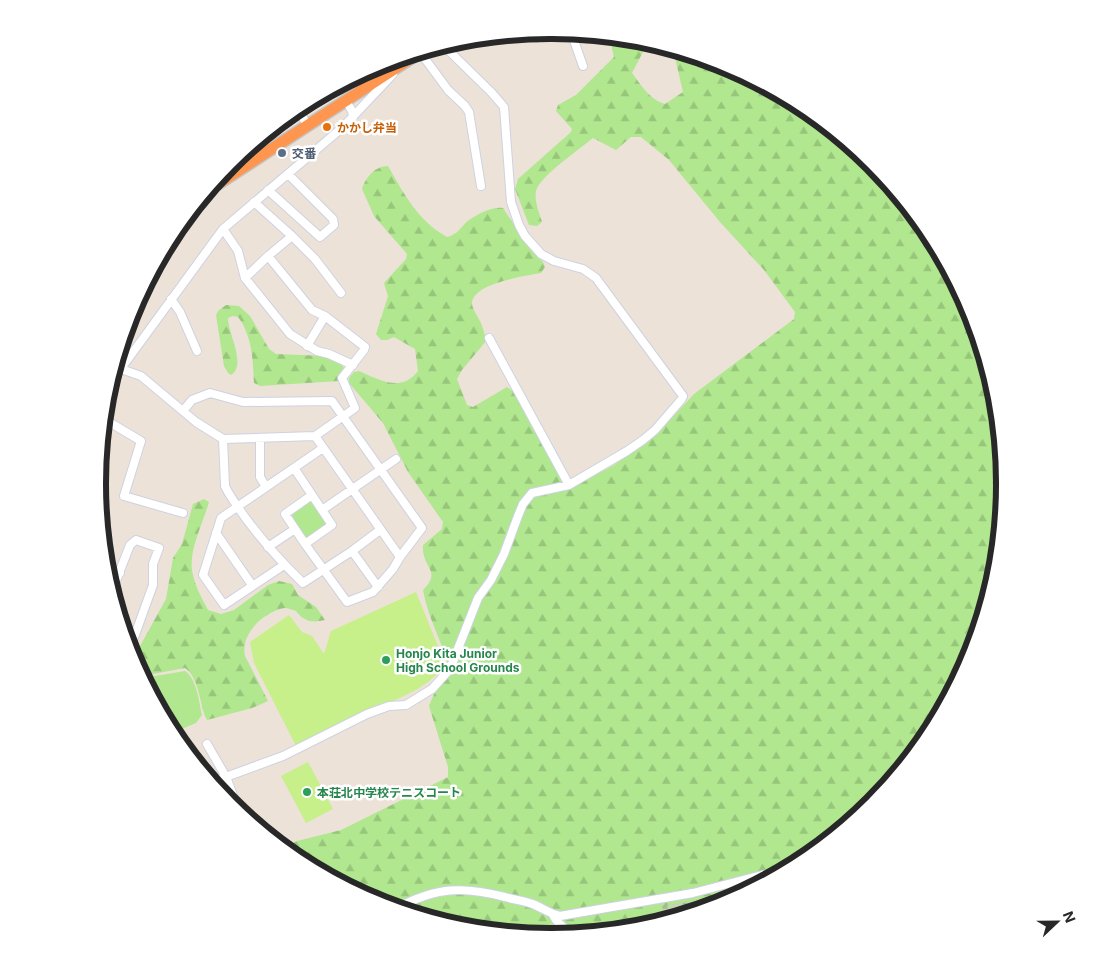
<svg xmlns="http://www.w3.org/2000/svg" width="1102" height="967" viewBox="0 0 1102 967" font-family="Inter,'Noto Sans JP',sans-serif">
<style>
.grass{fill:#b0e78f}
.forest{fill:url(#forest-firs)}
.cemetery{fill:url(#cemetery-stones)}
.pitch{fill:#c7ef8a}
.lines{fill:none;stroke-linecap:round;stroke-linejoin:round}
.stream{stroke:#62d3f7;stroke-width:2}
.minor-casing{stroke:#cdd2e2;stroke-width:10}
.highway-casing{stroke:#c3c3c3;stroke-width:14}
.minor{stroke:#fff;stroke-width:8}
.highway{stroke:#ff964f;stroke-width:11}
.food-dot{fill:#e8710a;stroke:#fff;stroke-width:2}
.service-dot{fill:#5c6f8a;stroke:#fff;stroke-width:2}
.leisure-dot{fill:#2e9e5b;stroke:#fff;stroke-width:2}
.labels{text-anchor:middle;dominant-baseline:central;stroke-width:5;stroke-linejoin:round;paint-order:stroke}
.food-label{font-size:12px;font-weight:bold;fill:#c56008;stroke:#fff;text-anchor:start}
.service-label{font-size:12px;font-weight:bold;fill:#4e5e75;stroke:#fff;text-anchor:start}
.leisure-label{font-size:12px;font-weight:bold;fill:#27864d;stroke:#fff;text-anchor:start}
.rim{fill:none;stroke:#282828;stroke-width:6}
</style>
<defs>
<pattern id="forest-firs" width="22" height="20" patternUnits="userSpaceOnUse" patternTransform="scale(1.25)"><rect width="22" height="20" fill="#b0e78f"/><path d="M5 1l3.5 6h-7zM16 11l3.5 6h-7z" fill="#97c67b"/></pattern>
<pattern id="cemetery-stones" width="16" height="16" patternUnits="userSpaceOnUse" patternTransform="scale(1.25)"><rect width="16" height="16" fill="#c3d7ad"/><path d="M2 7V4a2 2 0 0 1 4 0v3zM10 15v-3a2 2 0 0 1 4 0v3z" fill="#a8b995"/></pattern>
</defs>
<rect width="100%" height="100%" fill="#ece2d8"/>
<path class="grass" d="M312 495 332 525 305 544 285 514Z
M185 671C197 679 199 702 202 715L196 723 172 733 143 678Z"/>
<path class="forest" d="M622 37 645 40V48L632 73C641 85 650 100 665 104L683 92 673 49 725 65 803 107 872 163 923 226 926 243 936 247 970 310 996 395 1004 484 996 572 970 657 928 736 871 804 803 861 724 903 639 928 551 937 462 928 377 902 299 860 284 848 297 841 341 830 448 777V767L429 706 434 694 451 674C444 645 428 619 423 590 443 570 421 568 423 545L442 529 443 522 408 472 383 423 349 383V378L354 372 359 371C380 380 401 393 418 371L415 349 394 337 387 340H381L376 334 388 296 384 283 406 259 407 254 374 216 362 189C366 177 375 166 388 166 404 194 418 221 447 237 459 234 460 227 469 220 478 214 492 206 503 208L530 249 543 262 545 267 541 273C526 276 471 283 472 304 473 311 480 319 482 326 484 331 485 336 486 341L462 370 457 379 467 405 473 407 507 387 513 391 567 490 614 465 654 437 694 394 794 319 795 312 764 270 720 222 669 160 641 137H631L616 150 593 138C581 148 539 177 536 191 534 201 539 212 542 222L537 226 529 225 515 189 518 179 571 132 572 129 556 111 558 105 576 95 614 57 611 44 613 38Z
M226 305 239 306 250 316 269 349 276 354 326 356 339 362 345 369 339 377V381L260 386 254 383C253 360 252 335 238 317L233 316 228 318C228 334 247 365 231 375L228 373 224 366 216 315 218 311Z
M204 499 209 502C203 523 189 550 192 570 194 584 201 597 208 610L221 614 234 610 268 585 279 581 292 584 298 595 316 607 325 620C313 623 304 622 296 611 293 610 288 608 285 608 264 611 240 634 245 656L268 701 252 708 207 720C199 705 200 678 185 668L142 676 132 657 129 646 134 647 140 646 166 599 173 558 182 544 193 504Z"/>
<path class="cemetery" d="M699 900 704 909 664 921 661 906Z"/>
<path class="pitch" d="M416 592 446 666 428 682 416 690 297 748 254 663 250 642 289 615 302 632 312 636 324 654 331 631Z
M308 762 333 809 306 823 281 776Z"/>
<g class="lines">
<path class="stream" d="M927 230 929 243 934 244"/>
<defs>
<path id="minor" d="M571 32 583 66
M536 38 552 30
M420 52 448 90 465 106 469 112 481 186
M346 101 352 111 353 117
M298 107 307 126
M268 190 320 237 334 225 333 219 288 174
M223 229 238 251 245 278 290 334 317 351 329 354 353 365
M292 236 315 259 341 293
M245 278 268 256
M171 299 180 312 197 351
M489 338 569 485
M307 346 325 316
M121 369 141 376 196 422 223 439 315 436 355 408 342 378 364 350 365 347 325 316 312 310 268 256 292 236 254 202
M109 385 223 229 343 127 393 74
M183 411 192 400 210 393 243 402 332 401 422 528 400 557
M104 419 141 441 124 496 183 513
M260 438V477L266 487
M223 439 225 486 228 492C249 526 275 556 303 583L352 551 380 530
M294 468 332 525 305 544 347 602 373 592 393 569 400 557 315 436
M322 510 396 459
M216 533 252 585
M305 544 285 514 312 495
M268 547 295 529
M352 551 378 587
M284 565 224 605 203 575 221 518 323 448
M106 567 120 573
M112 591 130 545 136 540 159 548 153 564V585L132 643 127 642
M207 744 226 777 239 811
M212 782 283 756 367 714 389 706 406 705 432 689 450 669 478 598 491 580 504 554 518 516 523 504 532 493 569 485 627 451 643 440 655 430 681 400 683 396 596 278 583 269 554 261 541 254 525 236 519 225 511 202 504 107 492 93 443 45
M397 908C437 887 462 886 505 897 515 900 526 901 535 905 544 909 551 914 560 916L693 893 762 875 781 872
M553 915C557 924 566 929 574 935"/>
<path id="highway" d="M207 191 422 51"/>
</defs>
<use href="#minor" class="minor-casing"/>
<use href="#highway" class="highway-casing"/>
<use href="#minor" class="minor"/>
<use href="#highway" class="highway"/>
</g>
<circle class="food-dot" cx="327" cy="127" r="5"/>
<circle class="service-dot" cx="282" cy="153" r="5"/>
<g class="leisure-dot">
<circle cx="386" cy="660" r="5"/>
<circle cx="307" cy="792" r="5"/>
</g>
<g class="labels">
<g class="food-label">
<text x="337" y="127">かかし弁当</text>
</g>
<g class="service-label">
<text x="292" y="153">交番</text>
</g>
<g class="leisure-label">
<text x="396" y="653">Honjo Kita Junior<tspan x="396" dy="14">High School Grounds</tspan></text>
<text x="317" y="792">本荘北中学校テニスコート</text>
</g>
</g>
<path d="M0 0H1102V967H0ZM550 39H552A444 444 0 0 1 996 483V484A444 444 0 0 1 552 928H550A444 444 0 0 1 106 484V483A444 444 0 0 1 550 39Z" fill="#fff" fill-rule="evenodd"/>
<path class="rim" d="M550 39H552A444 444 0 0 1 996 483V484A444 444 0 0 1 552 928H550A444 444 0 0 1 106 484V483A444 444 0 0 1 550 39Z"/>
<g transform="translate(1057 922) rotate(68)" stroke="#ffffff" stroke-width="4" paint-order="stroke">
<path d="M0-4L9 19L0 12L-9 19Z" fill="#282828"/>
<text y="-8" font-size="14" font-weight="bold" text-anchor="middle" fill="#282828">N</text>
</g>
</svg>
